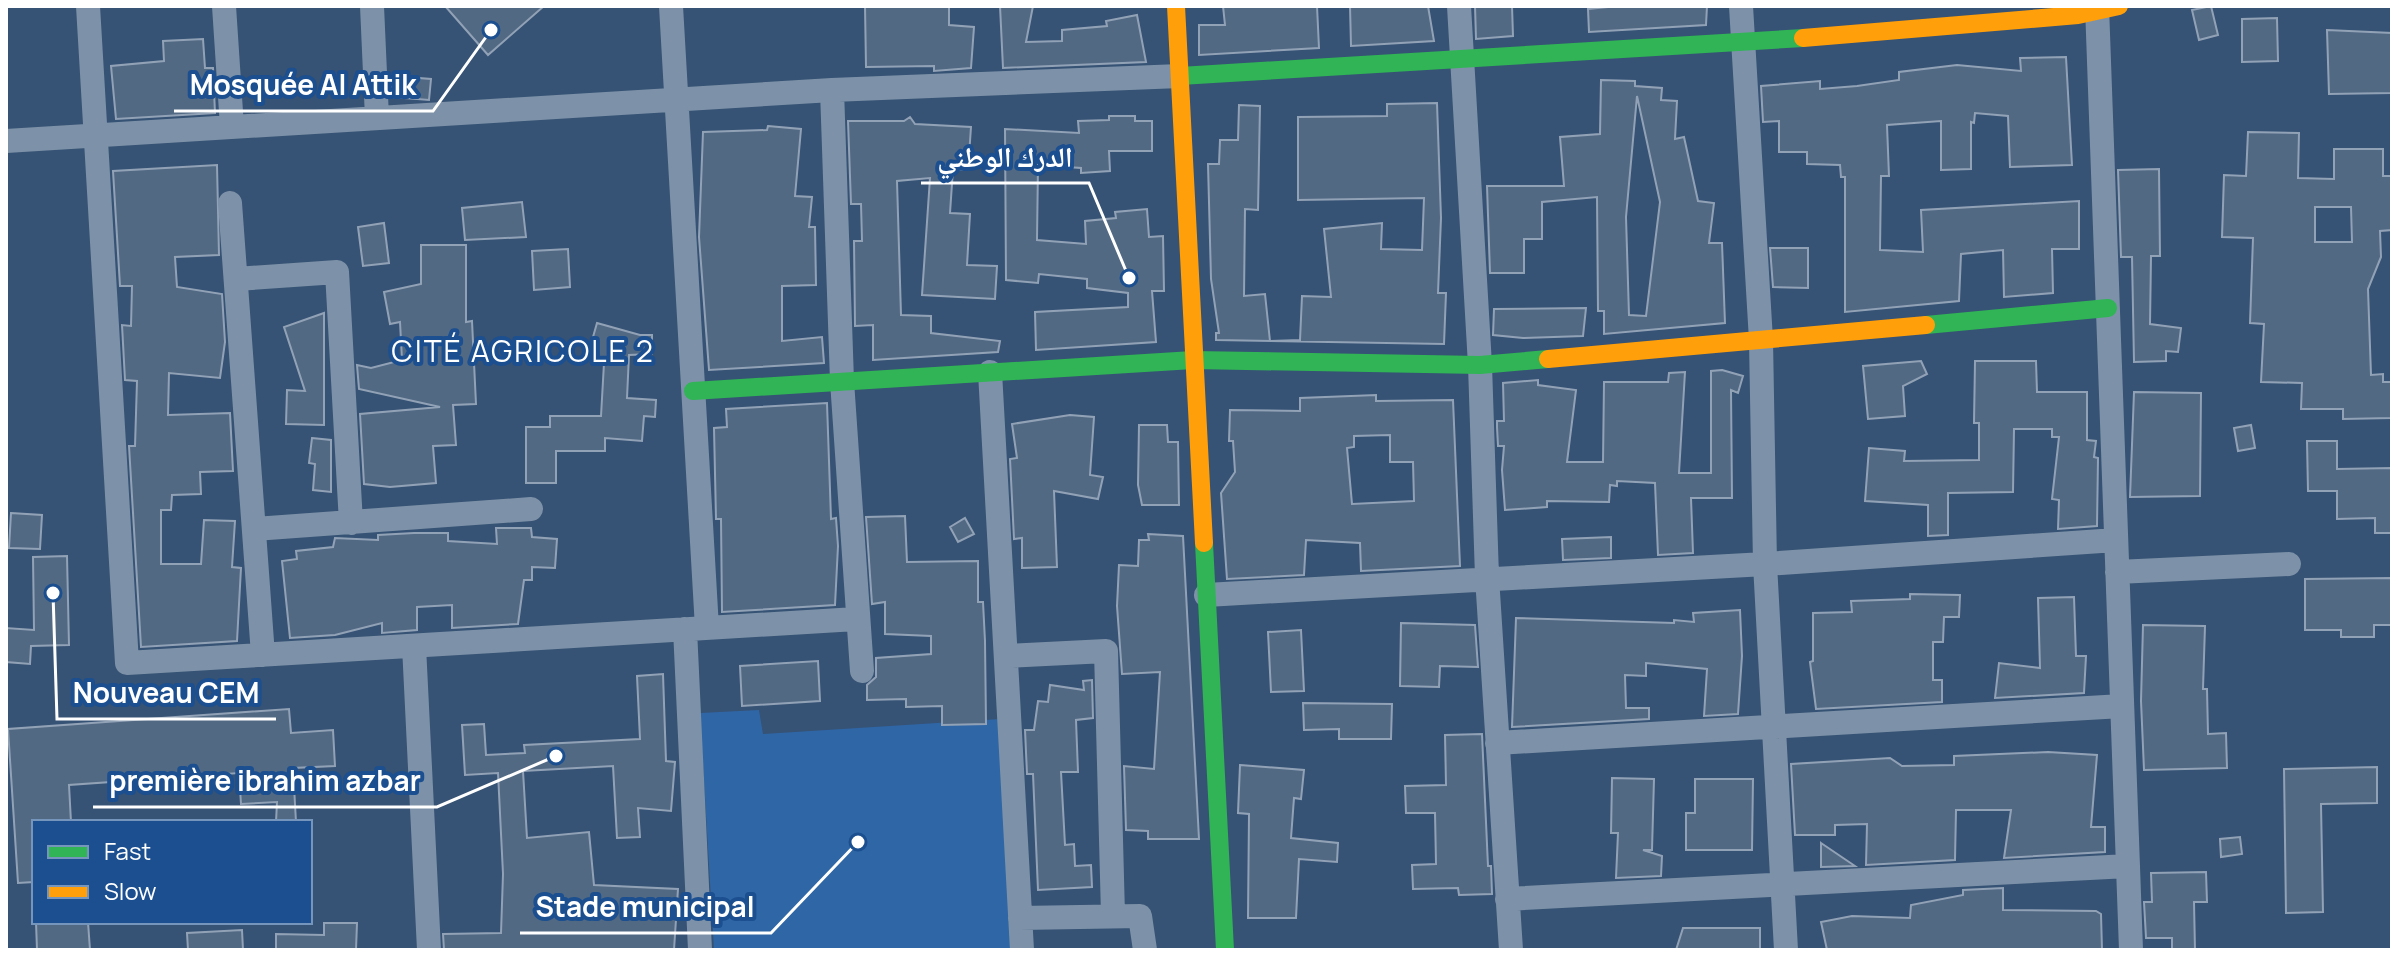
<svg xmlns="http://www.w3.org/2000/svg" width="2398" height="956" viewBox="0 0 2398 956" font-family="Manrope,'Noto Naskh Arabic',sans-serif">
<style>
.green{fill:#2f66a5}
.building{fill:#526984;stroke:#92a2b6;stroke-width:2;fill-rule:evenodd}
.lines{fill:none;stroke-linecap:round;stroke-linejoin:round}
.street{stroke:#7d92a8;stroke-width:24}
.fast{stroke:#30b455;stroke-width:18}
.slow{stroke:#ff9f0a;stroke-width:18}
.labels{text-anchor:middle;dominant-baseline:central;stroke-width:8;stroke-linejoin:round;paint-order:stroke}
.quarter-label{font-size:30px;letter-spacing:2px;fill:#fff;stroke:#1b4f8f}
.leader{fill:none;stroke:#fff;stroke-width:3}
.callout-dot{fill:#fff;stroke:#1b4f8f;stroke-width:3}
.callout-label{font-size:28px;text-anchor:middle;font-weight:bold;fill:#fff;stroke:#1b4f8f;stroke-width:8;stroke-linejoin:round;paint-order:stroke}
</style>
<rect width="100%" height="100%" fill="#365274"/>
<path class="green" d="M759 710 763 734 1000 719 1014 950H714L700 713Z"/>
<path class="building" d="M445 6H544L488 55Z
M865 6H949V25L974 27 971 68 934 71V66L866 67Z
M1000 6H1033L1026 42 1062 41V30L1107 26 1106 21 1137 15 1146 62 1003 68Z
M1223 6H1317L1319 48 1199 55V25H1225Z
M1350 6H1428L1434 41 1351 46Z
M1475 6H1512L1513 36 1476 39Z
M1618 6H1707L1706 25 1589 32 1588 9Z
M2211 6 2218 35 2199 40 2192 10Z
M2277 18 2278 61 2242 62V19Z
M2327 30 2392 33V93L2329 94Z
M203 39 205 68H213L215 113 116 119 111 66 164 61 163 41Z
M2066 57 2072 165 2010 167 2008 116 1975 113 1974 123 1971 122V169L1941 170V121L1887 125 1889 176H1881L1880 250 1923 252 1921 210 2079 201V249H2052L2053 293 2004 297 2003 250 1961 254 1959 301 1845 312V177H1841L1840 165 1807 164V152H1779V121L1763 122 1761 86 1820 81V89L1857 86 1899 80V72L1957 65 2021 71 2020 58Z
M393 76 431 79 429 100 392 97Z
M1601 80 1635 81V86L1662 88 1661 100 1677 101 1675 139 1684 137 1698 201 1714 203 1709 243H1722L1725 323 1604 334V311H1598L1597 197 1542 202V239H1524V273H1490L1487 186H1564L1560 137 1600 134ZM1637 96 1660 202 1646 316 1629 315 1626 217Z
M1437 103 1441 218 1438 293H1446L1444 344 1216 340V333H1219L1211 279 1208 164H1219L1220 140H1238L1239 105 1260 106 1258 210 1245 209 1244 296 1265 294 1270 341 1300 340 1302 296 1331 297 1324 229 1382 223 1381 249 1422 250 1424 198 1298 200V117L1387 116V104Z
M1109 116H1135V121H1152V151H1109L1110 171 1081 173V168L1038 165 1037 240 1086 244 1085 221 1116 218 1115 212 1147 209 1149 237 1163 236 1164 291H1152L1156 342 1036 350 1035 312 1128 307V293L1087 288V279L1039 274 1038 283 1006 280 1005 129 1079 133 1078 121 1109 120Z
M910 117 915 124 971 127 968 170 953 169 950 213 970 214 967 265 997 266 995 299 922 295 930 178 897 181 901 315 931 316V333L1000 341 998 352 873 360V325L855 326 854 241H862L861 204H851L848 121H904Z
M768 126 801 129 795 196 812 197 809 227H815L816 285 782 286V341L822 337 824 363 709 370 699 237 703 132 767 130Z
M2248 132 2299 133 2298 178 2334 179V149H2383V176H2392V230L2380 231 2381 257 2368 289 2371 375 2383 374V382H2392V418L2343 419V409H2301L2302 383 2261 382 2264 324 2250 323 2253 238 2222 237 2224 175 2246 176ZM2315 207H2351L2352 242H2315Z
M217 165 219 255 175 257 177 287 222 294 225 342 220 378 169 373 168 415 230 413 233 471 200 472 201 494 172 495 171 510H161V564H201L204 520 235 521 232 567 241 568 237 641 141 647 129 446H135L137 381 125 380 122 325 131 326 132 286H120L113 171Z
M2159 169 2160 256H2151L2150 324 2181 328 2178 352 2166 351V361L2134 362 2132 257H2121L2118 170Z
M522 202 526 237 465 240 462 208Z
M384 223 389 263 363 266 358 227Z
M421 245H466V322L472 321 476 404 453 405 456 445 433 446 436 483 390 487 364 484 360 414 440 407 359 389 357 365 371 368 402 360 400 322 390 324 384 292 421 284Z
M1770 248H1808V288L1773 287Z
M568 249 570 287 534 290 532 251Z
M1586 308 1583 336 1523 338 1493 335 1494 309Z
M324 313V425L286 424 287 390 305 391 284 327Z
M597 323 640 335H652V354L629 355 627 398 656 400 655 417 644 416 642 441 605 438V451H556V483H526V427H550V416H601L604 363 587 358Z
M1921 361 1927 374 1903 386 1905 416 1868 419 1863 366Z
M1975 361H2036L2037 392H2087V440L2096 441 2094 457 2098 458 2097 526 2058 529 2059 500 2052 499 2059 437H2052V429H2014L2013 492 1948 493V535L1928 536V505L1865 501 1869 448 1905 451 1904 461 1979 460V423H1974Z
M1722 370 1743 376 1738 393 1731 390 1732 498H1691L1693 553 1658 555 1655 483 1617 481V486L1610 485 1609 502 1547 501V507L1505 510 1502 470 1504 446H1498L1497 427V421H1504L1503 383 1538 380V385L1576 390 1567 462H1603L1604 382H1668L1669 373 1685 372 1679 473H1711V371Z
M2134 392 2201 393 2200 496 2130 497Z
M1376 395V401L1453 400 1460 566 1361 571 1360 543 1306 540 1304 575 1227 579 1221 493 1235 472 1233 441H1229L1230 410 1300 411V398ZM1390 435V462H1413L1414 501 1352 504 1347 448 1354 447V436Z
M827 403 831 519 836 518 838 546 835 605 722 612 721 519H716L714 428 727 427 726 409Z
M1070 415 1094 417 1090 475 1103 477 1098 499 1054 491 1057 567 1022 568V538L1014 539 1010 459 1017 458 1012 424Z
M1139 425H1167L1168 442H1178L1179 505H1142L1138 485Z
M2251 425 2255 448 2238 451 2234 428Z
M312 438 331 440V492L313 490 315 464 309 463Z
M2307 441H2337V469L2392 468V533H2375V518L2337 519V491H2308Z
M11 513 42 515 40 549 9 548Z
M905 516 907 562 978 561V602H983L985 641 986 724 942 725V706L906 707V699L867 700V685L876 677V658L931 654V636L885 634V602L872 604 866 517Z
M965 518 974 534 958 542 950 527Z
M496 528H531L532 537 557 539 555 568 532 567V580H524L518 624 452 628V605L417 607V630L382 633V623L335 635 290 638 282 561 297 559 296 551 333 547 335 538 378 540V535L414 533H448V541L497 544Z
M1148 534 1183 536 1199 839H1148V831L1126 830 1124 766 1154 769 1160 672 1122 674 1117 606 1119 565 1138 566 1139 540H1149Z
M1611 537V558L1563 560 1562 539Z
M67 556 69 645 31 646 30 664 6 662V628L34 630 33 557Z
M2392 578V625H2374V637H2341V630H2305V579Z
M1910 594 1960 595 1959 617H1944L1943 642H1933V680H1942V702L1816 709 1810 662 1813 661V613L1852 612 1851 601 1910 599Z
M2074 597 2076 656H2086L2084 693 1995 698 1999 663 2040 668 2038 598Z
M1740 610 1742 656 1738 714 1704 716 1707 669 1646 663V676L1625 675 1626 708H1649V719L1512 727 1516 618 1674 623V620L1694 622 1693 613Z
M1401 623 1475 625 1478 667 1440 666 1439 687 1400 686Z
M2143 625 2205 626 2203 689H2207L2208 734 2226 733 2227 768 2144 770 2141 701Z
M1301 630 1304 691 1271 692 1268 632Z
M818 661 820 701 742 706 740 666Z
M663 674 666 761 675 762 671 811 638 808 640 837 617 838 613 766 523 771 527 838 589 832 594 885 678 889 674 950H444L443 934 501 933 503 874 498 773 465 775 462 725 484 724 486 755 525 753 524 745 640 739 637 676Z
M1092 680 1093 718 1076 720 1078 772H1061L1065 845 1074 844 1075 866 1091 865 1092 887 1038 890 1033 774H1027L1025 730H1034L1038 701 1048 702 1050 685 1084 690 1083 681Z
M1303 703 1392 704 1391 739H1339V729L1304 730Z
M289 709 291 733 333 730 335 766 293 768 296 822H276L277 802 241 804 239 773 69 785 71 822H34V882L18 883 8 729Z
M1482 734 1488 866H1491L1492 894 1459 895 1458 888 1413 889 1412 865 1436 864 1435 813H1406L1405 786 1446 785 1445 735Z
M2048 752 2097 755 2091 827H2105V852L2004 858 2011 810H1956L1955 860 1866 865 1867 824 1835 825V835H1795L1791 764 1890 758 1902 766 1954 765V756Z
M1240 765 1304 770 1301 799 1294 798 1291 838 1338 843 1337 862 1299 859 1296 918H1248L1249 814 1238 813Z
M2377 767V803L2321 804 2323 912 2286 913 2284 769Z
M1612 778 1654 779 1652 850H1643L1662 856 1661 876 1616 878 1618 833H1611Z
M1695 779H1753L1752 850H1686V813H1695Z
M2240 837 2242 854 2221 857 2220 839Z
M1821 843 1855 866 1821 867Z
M2206 872 2207 902H2194L2195 950H2172V938H2146L2144 902H2152L2151 873Z
M2003 888V910L2096 911 2101 914 2102 950H1827L1821 922 1852 916 1910 918 1911 905 1963 895V890Z
M36 922H88L90 950H37Z
M324 923H357L356 950H276V934L324 935Z
M1683 928H1760V950H1676Z
M242 930 243 950H188L187 933Z"/>
<g class="lines">
<path class="street" d="M88 6 127 663 856 619
M224 6 232 127
M372 6 377 118
M671 6 707 628
M1459 6 1480 365 1487 577 1511 950
M1741 6 1761 340 1765 564 1786 950
M2097 6 2131 950
M832 90 842 381 862 671
M6 141 832 90 1180 76
M230 203 263 655
M236 279 337 272 351 523
M990 372 1022 950
M254 529 531 509
M2117 572 2289 564
M1206 595 1765 564 2116 540
M685 629 700 950
M414 646 429 950
M1006 656 1106 651 1113 915
M1497 743 2122 706
M1507 899 2128 866
M1020 918 1140 916 1145 950"/>
<path class="fast" d="M1180 76 1803 38
M1926 325 2108 308
M693 391 1193 360 1480 365 1548 359
M1204 543 1225 950"/>
<path class="slow" d="M1176 6 1204 543
M1803 38 2078 15 2119 6
M1548 359 1926 325"/>
</g>
<g class="labels">
<g class="quarter-label">
<text x="523" y="350">CITÉ AGRICOLE 2</text>
</g>
</g>
<path class="leader" d="M491 30L433 111H174M1129 278L1089 183H921M53 593L57 719H276M556 756L437 807H93M858 842L771 933H520"/>
<g class="callout-dot">
<circle cx="491" cy="30" r="8"/>
<circle cx="1129" cy="278" r="8"/>
<circle cx="53" cy="593" r="8"/>
<circle cx="556" cy="756" r="8"/>
<circle cx="858" cy="842" r="8"/>
</g>
<g class="callout-label">
<text x="303" y="95">Mosquée Al Attik</text>
<text x="1005" y="167">الدرك الوطني</text>
<text x="166" y="703">Nouveau CEM</text>
<text x="265" y="791">première ibrahim azbar</text>
<text x="645" y="917">Stade municipal</text>
</g>
<rect width="2398" height="956" fill="none" stroke="#ffffff" stroke-width="16"/>
<rect x="32" y="820" width="280" height="104" fill="#1b4f8f" stroke="#7695bc" stroke-width="2"/>
<rect x="48" y="846" width="40" height="12" fill="#30b455" stroke="#7695bc" stroke-width="2"/>
<text x="104" y="860" font-size="24" fill="#ffffff">Fast</text>
<rect x="48" y="886" width="40" height="12" fill="#ff9f0a" stroke="#7695bc" stroke-width="2"/>
<text x="104" y="900" font-size="24" fill="#ffffff">Slow</text>
</svg>
